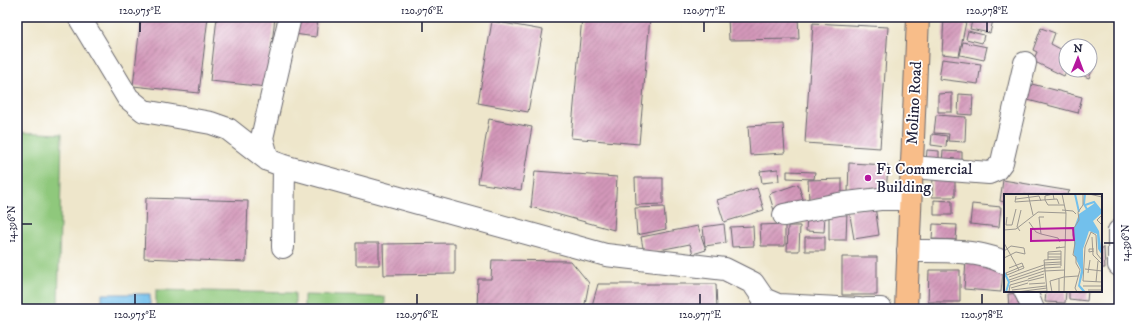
<svg xmlns="http://www.w3.org/2000/svg" width="1136" height="326" viewBox="0 0 1136 326" font-family="'IM FELL DW Pica',serif">
<style>
.green{fill:#8fc87c;stroke:#58755c}
.water{fill:#72c0ec;stroke:#4a7194}
.building{fill:url(#building-hatch)}
.lines{fill:none;stroke-linecap:round;stroke-linejoin:round}
.minor-casing{stroke:#69676d;stroke-width:24}
.major-casing{stroke:#69676d;stroke-width:24}
.minor{stroke:#fff;stroke-width:22}
.major{stroke:#f8bd89;stroke-width:22}
.ticks{fill:none;stroke:#22223b;stroke-width:1.5}
.poi-dot{fill:#b5179e;stroke:#fff;stroke-width:1.5}
.labels{text-anchor:middle;dominant-baseline:central;stroke-width:3.5;stroke-linejoin:round;paint-order:stroke}
.street-label{font-size:16px;fill:#22223b;stroke:#fff}
.poi-label{font-size:16px;fill:#22223b;stroke:#fff;text-anchor:start}
.inset-river{fill:none;stroke:#72c0ec;stroke-width:2}
.inset-road{fill:none;stroke:#9c9891;stroke-width:1}
.view{fill:#b5179e;fill-opacity:0.15;stroke:#b5179e;stroke-width:2}
.inset-edge{fill:none;stroke:#22223b;stroke-width:2}
.neatline{fill:none;stroke:#22223b;stroke-width:1.5}
.ticks-label{font-size:10px;text-anchor:middle;fill:#22223b}
</style>
<defs>
<pattern id="building-hatch" width="6" height="6" patternUnits="userSpaceOnUse"><rect width="6" height="6" fill="#d397b9"/><path d="M-1 1l2-2M0 6l6-6M5 7l2-2" fill="none" stroke="#ab7b98"/></pattern>
</defs>
<rect width="100%" height="100%" fill="#fff"/>
<filter id="ink" filterUnits="userSpaceOnUse"><feTurbulence type="fractalNoise" baseFrequency=".025" numOctaves="2"/><feDisplacementMap in="SourceGraphic" scale="8" xChannelSelector="R" yChannelSelector="G"/><feConvolveMatrix kernelMatrix="1 2 1 2 8 2 1 2 1" color-interpolation-filters="sRGB"/></filter>
<filter id="wash" filterUnits="userSpaceOnUse"><feTurbulence type="fractalNoise" baseFrequency=".012" numOctaves="4" result="noise"/><feDisplacementMap in="SourceGraphic" scale="16" xChannelSelector="R" yChannelSelector="G"/><feGaussianBlur stdDeviation="0.9" result="paint"/><feColorMatrix in="noise" values="0 0 0 0 0 0 0 0 0 0 0 0 0 0 0 0 0 1.4 0 .05"/><feComposite in="paint" operator="in"/></filter>
<g filter="url(#wash)">
<rect width="100%" height="100%" fill="#eee6cb"/>
<path class="green" d="M17 132 62 134 58 309H17Z
M156 290 295 293V309H156Z
M304 295 385 297V309H304Z"/>
<path class="water" d="M102 294H150V309H102Z"/>
<g id="blocks">
<path class="building" d="M141 17H208L199 93 133 86Z
M217 17H275L267 87 210 81Z
M296 17H318L316 37 294 34Z
M582 17H650L639 144 571 138Z
M728 17H798L799 39 729 40Z
M944 17H967L959 56 942 54Z
M973 17H981L993 20 990 33 970 29Z
M492 21 543 30 528 112 478 103Z
M813 23 888 27 880 148 805 143Z
M1041 28 1055 33 1051 44 1066 52V70H1067L1064 76 1033 61 1037 52 1033 50Z
M968 31 984 35 982 43 966 39Z
M963 42 987 47 984 60 960 55Z
M942 59 981 64 978 84 939 79Z
M1090 61 1095 64 1089 78 1071 71V70H1090Z
M1028 83 1082 97 1078 113 1024 99Z
M952 93V112H938V94Z
M959 94 973 95 972 115 958 114Z
M936 115 966 117 965 142 948 141 949 134 934 133Z
M489 119 532 127 521 190 478 183Z
M783 124 785 153 750 155 748 126Z
M932 134 947 136 946 147 931 145Z
M927 150 939 151V162L926 161Z
M943 151 962 152V163L942 162Z
M849 163 888 165 886 194 848 192Z
M778 169 779 181 762 183 760 171Z
M535 171 617 177 614 230 531 207Z
M787 171 815 172 814 179 787 178Z
M933 177 955 178V197H932Z
M635 178H663V204L636 205Z
M842 179V200H809L808 180Z
M1003 180 1070 191 1066 195H1005V202L1000 201Z
M798 184 805 205 775 214 769 194Z
M757 188 764 210 724 222 717 200Z
M146 198 248 201 246 262 144 258Z
M934 200 952 201V215H934Z
M972 204 1001 207 999 227 970 224Z
M875 206 879 235 854 239 849 210Z
M664 207 666 229 637 235 635 208Z
M829 211H847L846 240H829Z
M807 214 825 215 824 232 806 231Z
M724 224 726 243 705 246 703 227Z
M785 224V246H761L760 225Z
M933 224 957 225 956 240 932 239Z
M698 226 706 250 693 254 690 244 644 253 641 237Z
M753 226 754 246 732 247 730 227Z
M788 226H800L799 251H787Z
M805 237H825V251H805Z
M356 243H379V265H356Z
M455 243V274L384 275 383 244Z
M1101 248H1104L1105 268H1101Z
M842 257H877V295H842Z
M492 260 571 261 589 283 584 309H477L478 279H491Z
M966 261 1004 264 1001 292 964 289Z
M929 270H960V302H928Z
M598 284H716L717 309H591Z
M1046 291H1066L1065 303 1045 302Z
M1069 291H1088L1087 301 1069 299Z
M1025 292 1027 309H1009L1008 294Z
M932 305H946V309H932Z
M1047 305 1080 307V309H1047Z"/>
</g>
</g>
<g filter="url(#ink)">
<use href="#blocks" fill-opacity="0" stroke="#69676d" stroke-width="1"/>
<g class="lines">
<defs>
<path id="minor" d="M79 17 128 98 144 111 211 123 228 129 268 160
M290 17 262 138 268 160 284 166 606 255 725 269 753 283 764 299V309
M911 167 989 173 996 170 1002 162 1025 63
M784 215 839 204 880 199H910
M1119 231V265
M283 247 284 166
M908 251C936 251 980 249 1005 263
M1025 291C1029 297 1030 303 1033 309
M764 299 778 305 859 309
M866 309H881"/>
<path id="major" d="M906 309 918 17"/>
</defs>
<use href="#minor" class="minor-casing"/>
<use href="#major" class="major-casing"/>
<use href="#minor" class="minor"/>
<use href="#major" class="major"/>
</g>
</g>
<path class="ticks" d="M140 32V22M422 32V22M704 32V22M987 32V22M22 224H32M1104 243H1114M135 304V294M417 304V294M700 304V294M982 304V294"/>
<circle class="poi-dot" cx="868" cy="178" r="4"/>
<g class="labels">
<g class="street-label">
<text transform="translate(914 103) rotate(-87)">Molino Road</text>
</g>
<g class="poi-label">
<text x="876" y="169">F1 Commercial<tspan x="876" dy="18">Building</tspan></text>
</g>
</g>
<g transform="translate(1004 194)">
<rect width="98" height="98" fill="#eee6cb"/>
<path d="M91 9 98 19 89 27 95 37 98 61 94 55 93 40 85 37 79 55V79L76 91 82 98H79L74 92 77 76 70 61V34L75 20Z" fill="#72c0ec"/>
<path class="inset-river" d="M71 0 75 18M81 0 80 10 84 17M81 11 90 8 98 18M0 78 5 88 2 98"/>
<path class="inset-road" d="M9 0H23M24 0 29 21M58 0 62 19 60 98M85 0 98 3M12 2 11 8 53 5 55 10M12 5 35 2 37 7M41 6 44 11H60M41 6V2L49 0 50 5M58 16 69 17 72 20M98 21 93 26 98 31M3 23 2 31H8L12 15M40 23H35L37 40 54 44 56 48M25 28 32 38 37 40M0 36 12 35 34 18 62 19M16 37 13 33 17 16M88 43 89 61 98 70M0 49 15 76M56 53 52 54 61 53M0 57 7 52 20 54 21 60 12 58M90 57 85 58V55H90M44 60H57M44 63H57M0 64 12 58M44 66V58L57 57V72M98 66 93 60 92 41 87 38 81 53 79 87 98 88M40 69 57 68M81 75 98 77M2 79 3 81 20 74 18 69 5 74M2 79 19 72M84 79 86 66M5 83 40 71 57 70M24 85 40 80M5 86 40 74 57 73M24 87 40 83M6 88 40 77 61 76M92 88 94 67M25 90 41 89M79 92H98M7 94 24 89M8 96 42 92M84 96H98M5 98 6 91 24 86M13 98 43 94M23 98 43 97 40 66 57 65M48 98 46 87 60 83 74 82M55 98V85M73 98 71 94 76 76 72 69V63L69 61 71 49 69 41 70 34 75 26 74 18 79 11V0"/>
<path class="view" d="M69 34 70 46 27 47V35Z"/>
<rect width="98" height="98" class="inset-edge"/>
</g>
<rect width="1136" height="326" fill="none" stroke="#fff" stroke-width="44"/>
<g transform="translate(1078 58) rotate(1)"><circle r="19" fill="#ffffff" stroke="#a7a7b1"/>
<path d="M0-3L7 15L0 10L-7 15Z" fill="#b5179e"/>
<text y="-6" font-size="11" font-weight="bold" text-anchor="middle" fill="#22223b">N</text>
</g>
<rect x="22" y="22" width="1092" height="282" class="neatline"/>
<g class="ticks-label">
<text x="140" y="14">120.975°E</text>
<text x="422" y="14">120.976°E</text>
<text x="704" y="14">120.977°E</text>
<text x="987" y="14">120.978°E</text>
<text transform="translate(11 224) rotate(-90)" y="4">14.396°N</text>
<text transform="translate(1125 243) rotate(-90)" y="4">14.396°N</text>
<text x="135" y="318">120.975°E</text>
<text x="417" y="318">120.976°E</text>
<text x="700" y="318">120.977°E</text>
<text x="982" y="318">120.978°E</text>
</g>
</svg>
